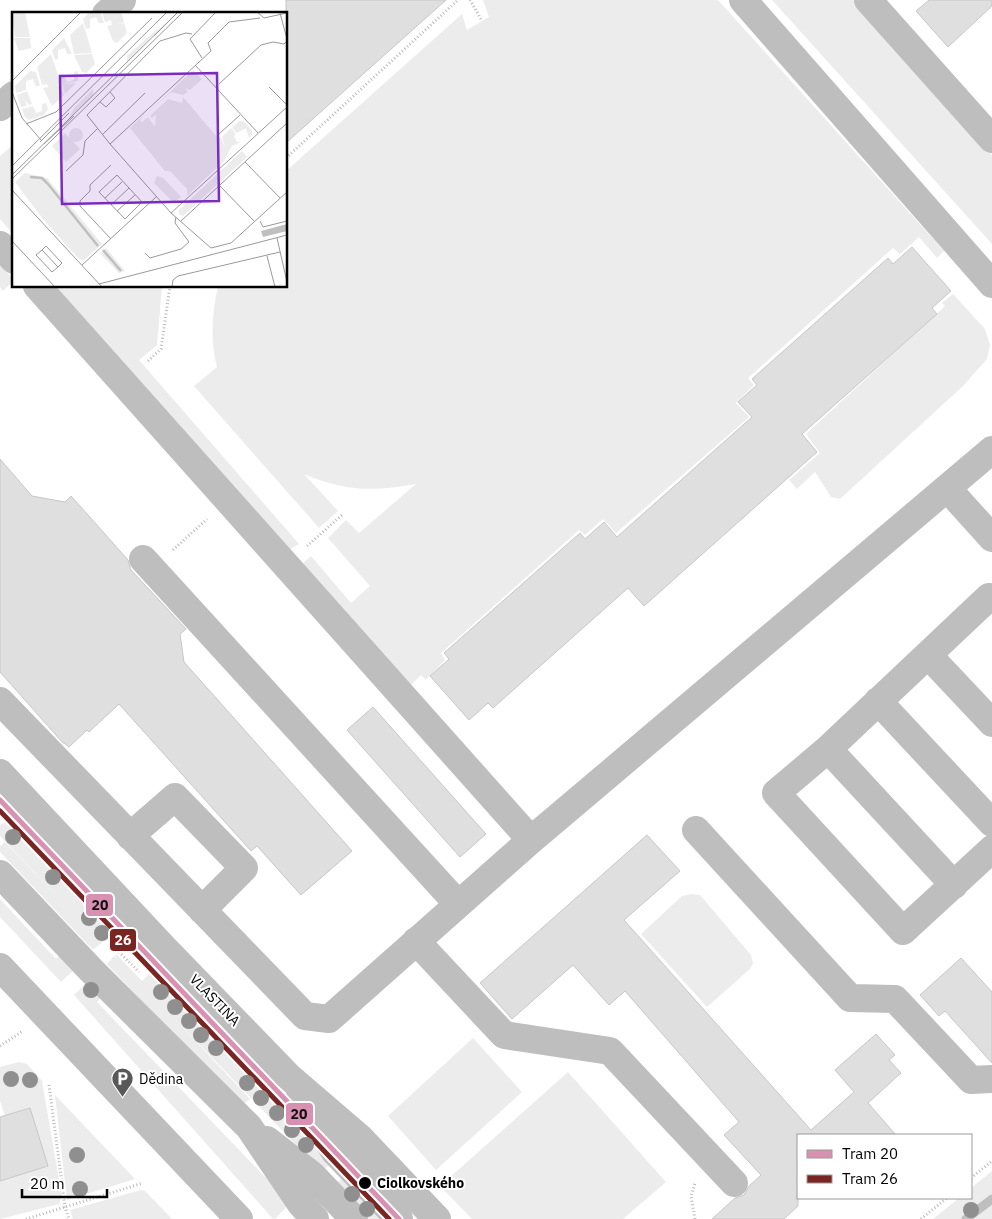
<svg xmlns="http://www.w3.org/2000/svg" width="992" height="1219" viewBox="0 0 992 1219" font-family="'IBM Plex Sans',sans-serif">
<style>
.green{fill:#ececec}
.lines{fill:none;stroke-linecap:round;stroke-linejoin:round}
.stream{stroke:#bfbfbf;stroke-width:9}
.building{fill:#dfdfdf;stroke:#c7c7c7}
.path{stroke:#b9b9b9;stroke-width:3;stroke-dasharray:1 2.5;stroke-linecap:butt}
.minor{stroke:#bebebe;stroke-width:28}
.tram-1-casing{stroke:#fff;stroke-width:9}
.tram-2-casing{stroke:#fff;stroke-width:9}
.tram-1{stroke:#d991b1;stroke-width:5}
.tram-2{stroke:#792522;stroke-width:5}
.tree{fill:#8f8f8f}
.stop-dot{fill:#000;stroke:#fff;stroke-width:2}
.labels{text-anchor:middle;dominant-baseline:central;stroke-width:4;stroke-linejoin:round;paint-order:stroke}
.street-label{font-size:14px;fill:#000;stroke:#fff}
.poi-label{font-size:14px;fill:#000;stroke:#fff;text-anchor:start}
.stop-label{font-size:14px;font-weight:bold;fill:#000;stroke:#fff;text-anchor:start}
.inset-river{fill:none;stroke:#bfbfbf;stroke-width:2.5}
.inset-road{fill:none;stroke:#999;stroke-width:1}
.view{fill:#7b2cbf;fill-opacity:0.15;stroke:#7b2cbf;stroke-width:2.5}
.inset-edge{fill:none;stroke:#000;stroke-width:2.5}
.line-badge{stroke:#fff;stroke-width:2}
.badge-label{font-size:14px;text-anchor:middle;font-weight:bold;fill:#fff}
.pale-badge-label{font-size:14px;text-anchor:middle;font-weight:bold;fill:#111}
</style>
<rect width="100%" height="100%" fill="#fff"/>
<path class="green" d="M483 0H718L944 251 937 258 919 237 900 254 893 248 748 378 754 385 736 403 749 417 616 533 603 519 585 535 579 530 441 653 445 660 426 680 421 675 411 685 302 564 311 556 351 603 370 586 328 538 346 520 359 533 416 484C373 492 344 491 304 474L338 511 319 528 194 386 217 367C210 341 212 312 218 286H286V171L462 14 467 30 489 17Z
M772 0H853L992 155V244Z
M14 144V235L0 219V156Z
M0 265 14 280 3 291 0 287Z
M54 286H162L157 345 139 360 299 544 289 550Z
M953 294 985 329 990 345 987 359 963 386 840 499 831 497 815 472 797 489 789 480 820 453 806 434 945 306 942 303Z
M8 821 138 958 137 961 112 934 93 950 0 852V846L5 842 71 911 0 836V825Z
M25 823 147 951 139 958 18 830Z
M691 894 700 895 751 955 753 963 750 969 707 1007 641 934 682 896Z
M0 899 56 959 61 954 76 968 61 982 0 917Z
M116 954 142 981 152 971 333 1161 322 1172 173 1017 250 1099 242 1106 107 964 114 956 117 959 115 956Z
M160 964 268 1077 261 1085 153 971Z
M89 980 104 995 97 1002 290 1203 275 1219H273L74 995Z
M473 1038 522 1092 436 1170 388 1116Z
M19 1062 27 1064 42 1081 62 1197 59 1204 0 1219V1181L30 1108 5 1116 0 1101V1067Z
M568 1072 666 1182 623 1219H472L440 1186Z
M55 1095 135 1179 67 1200Z
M992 1171V1219H933L959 1198H971V1188Z
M345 1175 387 1219H366L334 1186Z
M141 1190 145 1191 172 1219H73L70 1210Z"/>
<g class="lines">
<path class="stream" d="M966 1219 992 1199"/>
</g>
<path class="building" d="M286 0H446L286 143Z
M929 0H992V6L948 47 916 11Z
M912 247 951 291 932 308 937 314 802 434 817 452 644 606 628 588 493 708 488 703 469 720 430 676 449 659 444 653 580 533 585 539 604 522 617 537 752 417 738 402 757 385 752 379 888 258 893 264Z
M0 459 32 496 65 502 71 496 88 515 128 560 131 570 186 629 180 634 184 662 352 851 301 895 257 846 251 851 119 704 89 732 87 730 69 747 64 743H63L0 672Z
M373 707 486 834 460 857 347 730Z
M647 835 680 871 624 920 811 1130 854 1092 835 1070 876 1034 895 1055 889 1060 901 1073 868 1103 896 1135H798V1206L784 1219H712L735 1198 744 1195 749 1186 761 1175 724 1135 739 1122 625 991 609 1005 573 965 512 1019 480 983Z
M961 958 992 992V1063L945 1011 939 1016 920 995Z
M30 1108 48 1166 0 1181V1117Z"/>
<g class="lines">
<path class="path" d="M470 0 481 19
M286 158 458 0
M148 361 161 349 170 286
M307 546 342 515
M173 550 207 519
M114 947 139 972
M0 1046 23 1031
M49 1085 65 1207 69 1219
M971 1178 992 1161
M26 1219 143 1183
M695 1219 691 1196 695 1183
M921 1219 947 1198"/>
<path class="minor" d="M743 0 992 284
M868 0 992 139
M106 14 122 0
M0 107 14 95
M0 245 14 260
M37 286 531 840 992 450
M947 488 992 538
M143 559 458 904
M992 600 989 597 828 749 776 793 903 931 992 849
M928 655 992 723
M0 701 305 1016 329 1019 531 840
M878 701 992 823
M828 749 954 885
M0 773 164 948 288 1076 359 1137 437 1219
M696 830 850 998 895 999 971 1080 992 1079
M130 836 175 797 244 868 202 910
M0 874 91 970 249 1127 301 1204 315 1219
M416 941 504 1035 610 1051 734 1183
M0 967 239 1219
M300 1096 335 1152 399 1219
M267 1140 312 1175 354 1219"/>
<defs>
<path id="tram-1" d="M0 800 399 1219"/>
<path id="tram-2" d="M0 811 389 1219"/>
</defs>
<use href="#tram-1" class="tram-1-casing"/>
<use href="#tram-2" class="tram-2-casing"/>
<use href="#tram-1" class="tram-1"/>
<use href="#tram-2" class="tram-2"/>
</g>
<g class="tree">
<circle cx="13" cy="837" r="8"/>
<circle cx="53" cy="877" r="8"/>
<circle cx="89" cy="918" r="8"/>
<circle cx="102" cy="933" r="8"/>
<circle cx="91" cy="990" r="8"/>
<circle cx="161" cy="992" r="8"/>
<circle cx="175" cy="1007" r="8"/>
<circle cx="189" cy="1021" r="8"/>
<circle cx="201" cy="1035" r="8"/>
<circle cx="216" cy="1048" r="8"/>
<circle cx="11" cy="1079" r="8"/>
<circle cx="30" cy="1080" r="8"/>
<circle cx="247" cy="1083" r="8"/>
<circle cx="261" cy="1098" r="8"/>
<circle cx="277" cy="1113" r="8"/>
<circle cx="292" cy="1130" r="8"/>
<circle cx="306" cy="1145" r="8"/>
<circle cx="77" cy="1155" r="8"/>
<circle cx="80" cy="1189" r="8"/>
<circle cx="352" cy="1194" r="8"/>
<circle cx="367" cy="1209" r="8"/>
<circle cx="971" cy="1210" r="8"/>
</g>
<defs>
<symbol id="parking-pin" viewBox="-11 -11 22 30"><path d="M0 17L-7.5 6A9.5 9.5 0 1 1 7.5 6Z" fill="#595959" stroke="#fff"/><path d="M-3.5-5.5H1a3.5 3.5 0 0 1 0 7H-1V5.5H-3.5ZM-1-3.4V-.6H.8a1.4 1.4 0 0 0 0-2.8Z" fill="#fff"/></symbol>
</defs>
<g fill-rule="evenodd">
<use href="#parking-pin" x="110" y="1066" width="25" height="34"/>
</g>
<circle class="stop-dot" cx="365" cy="1183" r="7"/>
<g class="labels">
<g class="street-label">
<text transform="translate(215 1000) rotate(46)">VLASTINA</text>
</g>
<g class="poi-label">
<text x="139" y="1079">Dědina</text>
</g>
<g class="stop-label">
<text x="377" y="1183">Ciolkovského</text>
</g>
</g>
<g transform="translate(12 12)">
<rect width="275" height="275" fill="#fff"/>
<path d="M0 0H13L18 25H3ZM78 0H88L92 11H87L84 5 78 7V16L74 17 71 7ZM90 0H109L112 10 100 14 99 8 93 10ZM71 11 80 41 62 42 58 23ZM112 11 115 21 105 31 101 29 95 14ZM145 17 146 18 115 51V44ZM2 26H18L19 36 7 39ZM52 26 60 42H55L53 36 46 38V47L43 48 40 38ZM39 42 49 72 37 76 35 72 30 73 25 55ZM80 42 83 52 74 61 70 60 62 43ZM181 58 190 67 178 78 173 76 176 80 171 83 159 80 136 101ZM18 59 24 60 28 73 24 75 21 67 14 69V78L4 81 3 74ZM66 59V69L52 72 64 71 53 82 48 64 52 62 55 70 62 68V60ZM49 73 52 83 40 94 31 76ZM81 77V84L56 107 63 95ZM15 79 20 92 17 93 13 88 15 94 9 95 5 83ZM171 85 204 124 209 126 213 135 210 125 219 116 224 122 222 124 225 130H229L220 134 212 149 175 184V177L158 159H153L118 116 133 102 128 108 130 110 136 105 143 115 144 103 140 106 138 104 156 87 170 91ZM34 91 36 97 32 103 17 108 13 105 10 97 21 94 24 101 30 99V92ZM227 109H231L240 118V123L237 126 234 116 225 121 220 116ZM57 123a7 7 0 1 1 14 0a7 7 0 1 1-14 0ZM53 121 68 137 54 150 40 134ZM230 139 235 145 171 204 167 202V198ZM13 161 35 166 90 232 72 248 67 247 31 207 3 170ZM145 164 151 166 169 185 161 190 142 171ZM94 236 113 259 107 261 88 241Z" fill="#ececec"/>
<path d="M275 212V219L251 225 249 219Z" fill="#bfbfbf"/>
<path class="inset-river" d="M18 165 30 166 36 172 86 234M91 238 109 259"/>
<path class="inset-road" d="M245 0 252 6 275 1M268 1 275 27M248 6 217 10 196 31 199 39 98 132 159 201 275 95M142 24 166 0M190 46 178 27 204 0M183 53 246 121M0 69 69 0M207 72 249 33 261 30 272 32 275 29M257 75 275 93M0 80 10 106 29 128M88 90 94 95 103 86 98 80M14 112 44 100 140 6M207 122 228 103M90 123 133 81M28 130 57 101M32 132 62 104M98 132 75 103 148 29 174 21 180 22M233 150 268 186M0 154 155 0M54 159 71 143 73 129 85 117M0 163 166 0M105 163 130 190 113 207 87 180ZM0 167 171 0M207 173 242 209M0 178 90 275M93 186 110 170M99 193 117 176M105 199 123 183M159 201 199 236 219 231 275 180M169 209 275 111M248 209 251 215 275 209M265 226 275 270M99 227 68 194V189L78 179V173L99 153M0 229 43 275M30 238 34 234 50 251 46 255 30 238 24 243 40 260 46 255M133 241 138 246 169 237 177 230 163 211 164 205M255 244 263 275M70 253 144 185M87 272 275 223M160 275 161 268 166 264 268 240"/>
<path class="view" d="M205 61 207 189 50 192 48 64Z"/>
<rect width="275" height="275" class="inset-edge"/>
</g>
<g class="line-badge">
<rect x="85" y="893" width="29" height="24" rx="5" fill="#d991b1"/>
<rect x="109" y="928" width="28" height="24" rx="5" fill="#792522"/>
<rect x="285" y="1102" width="29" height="24" rx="5" fill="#d991b1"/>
</g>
<g class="badge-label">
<text x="123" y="945">26</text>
</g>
<g class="pale-badge-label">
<text x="100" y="910">20</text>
<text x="299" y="1119">20</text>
</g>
<rect x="797" y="1134" width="175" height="65" fill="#ffffff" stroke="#999999"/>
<rect x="807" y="1150" width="25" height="8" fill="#d991b1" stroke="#999999"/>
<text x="842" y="1159" font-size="15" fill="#000000">Tram 20</text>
<rect x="807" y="1175" width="25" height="8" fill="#792522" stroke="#999999"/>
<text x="842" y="1184" font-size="15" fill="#000000">Tram 26</text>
<path d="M22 1189v8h85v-8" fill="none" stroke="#000000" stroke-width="2.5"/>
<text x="30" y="1189" font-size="15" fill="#000000" stroke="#ffffff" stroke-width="4" paint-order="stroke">20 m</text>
</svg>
